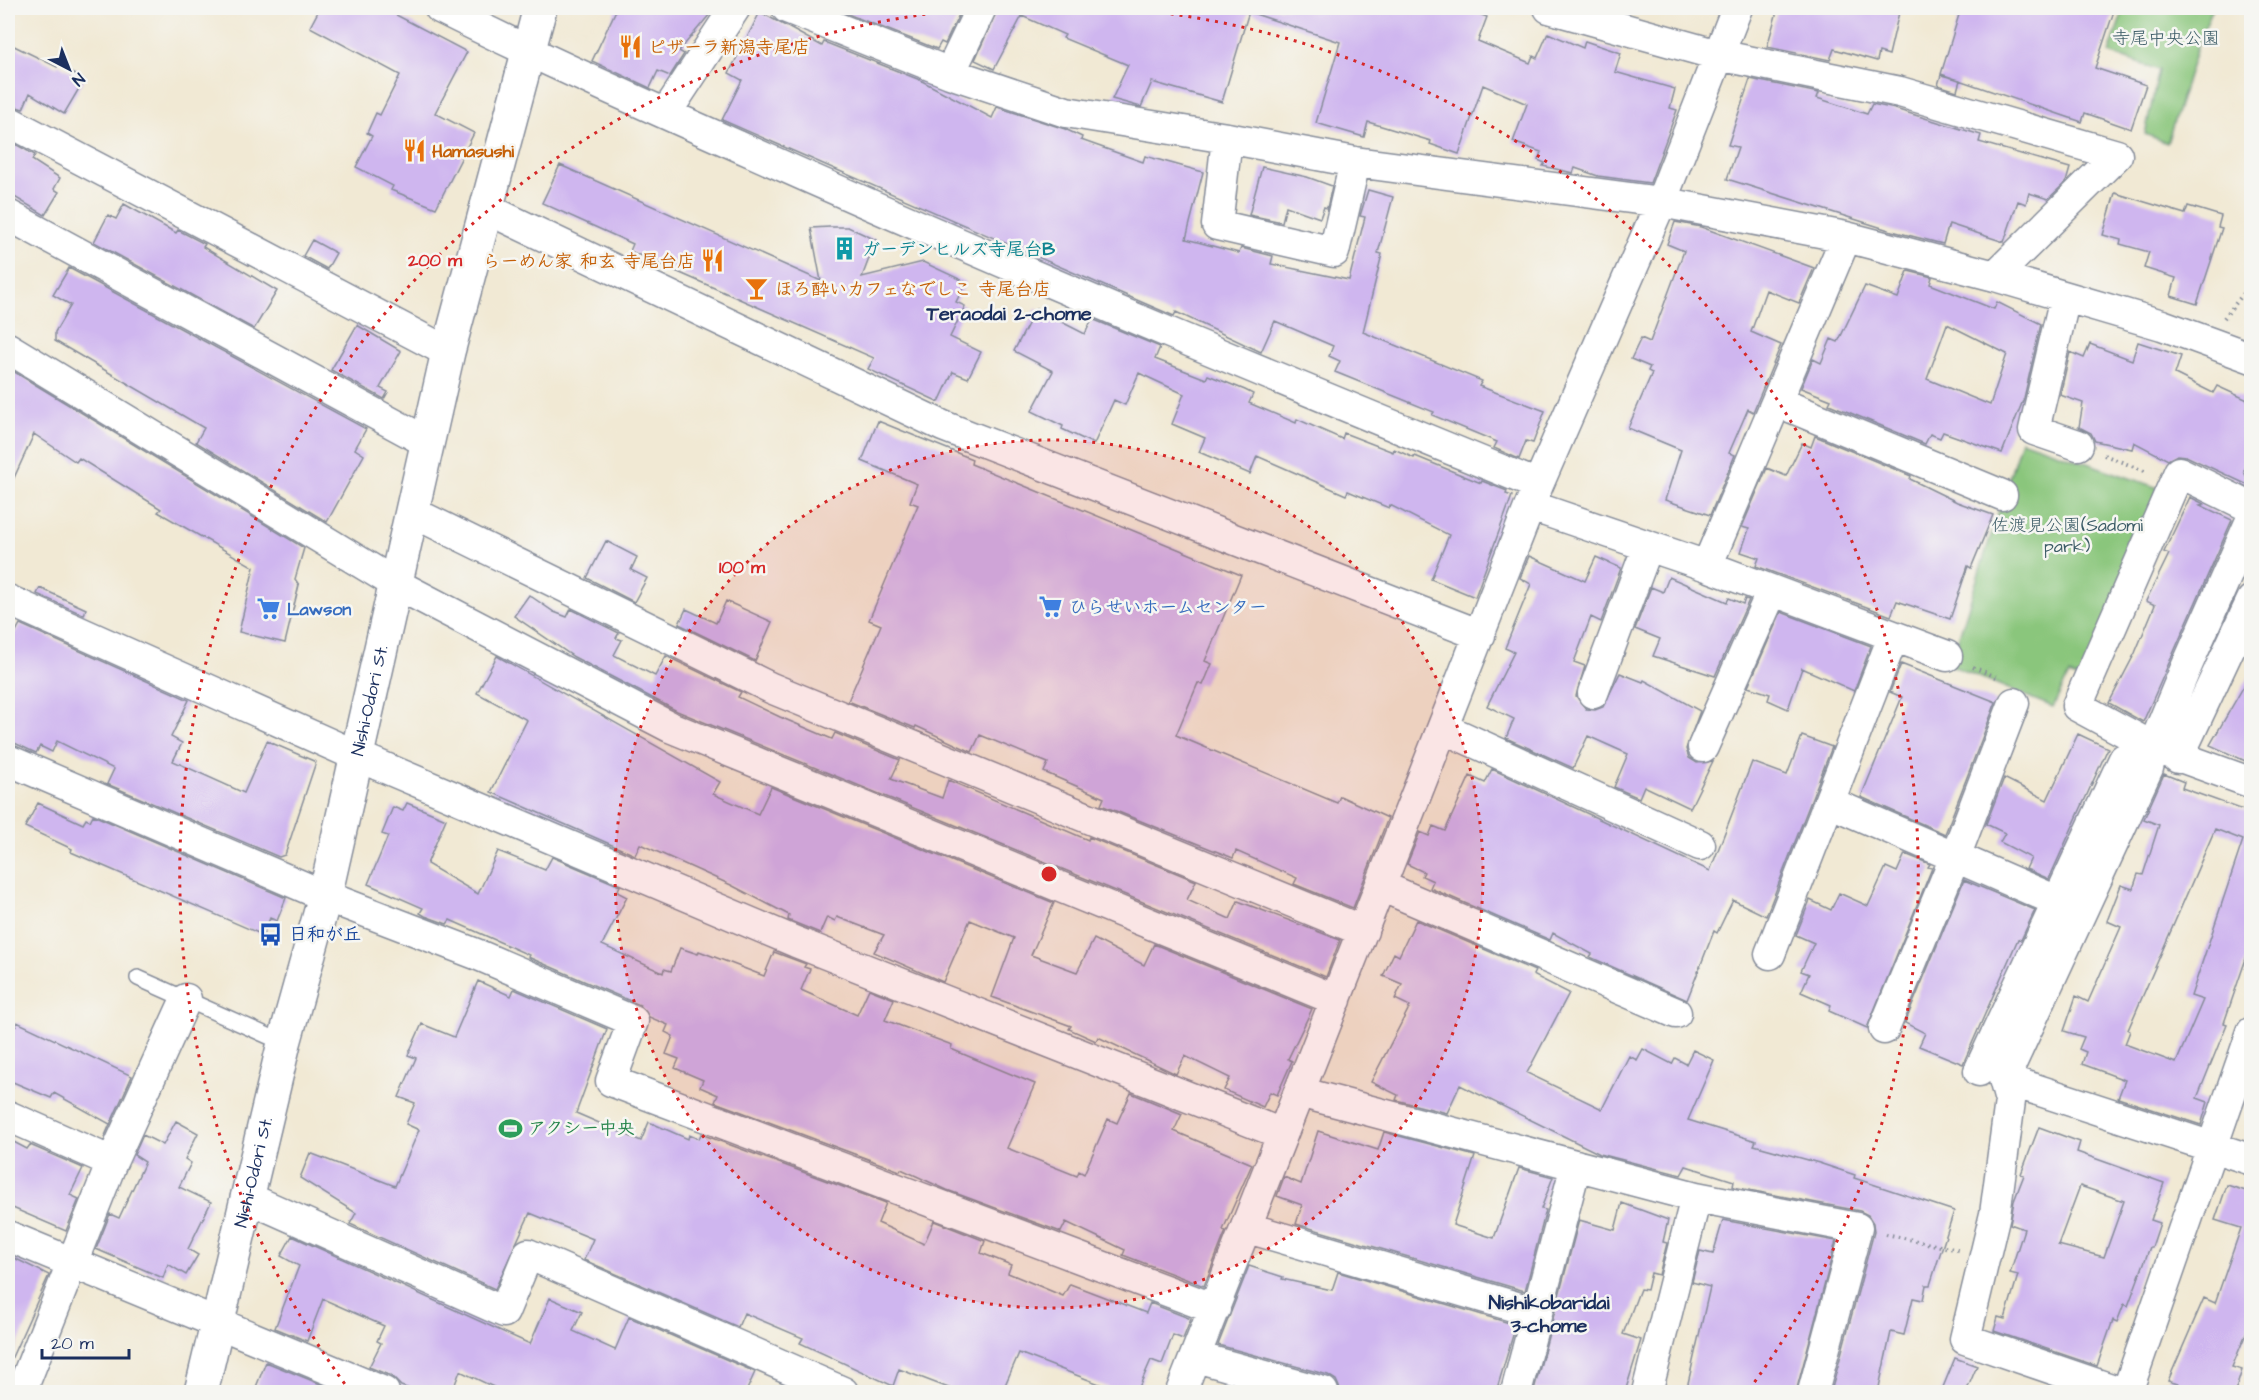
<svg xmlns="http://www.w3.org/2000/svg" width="2259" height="1400" viewBox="0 0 2259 1400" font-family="'Architects Daughter','Klee One',sans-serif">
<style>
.green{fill:#8ac67c;stroke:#527a6d;stroke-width:1.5}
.building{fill:#cfb6ef;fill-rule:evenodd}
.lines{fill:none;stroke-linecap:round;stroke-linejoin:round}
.service-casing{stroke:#868c99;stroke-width:18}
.minor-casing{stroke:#868c99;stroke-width:33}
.tertiary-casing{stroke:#868c99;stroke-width:36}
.path{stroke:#868c99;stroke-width:4;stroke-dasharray:1.5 4.5;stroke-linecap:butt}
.service{stroke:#fff;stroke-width:15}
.minor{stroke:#fff;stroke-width:30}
.tertiary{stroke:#fff;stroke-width:33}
.ring{fill:none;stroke:#d62828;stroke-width:3;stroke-dasharray:3 6}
.labels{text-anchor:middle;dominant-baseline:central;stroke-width:5;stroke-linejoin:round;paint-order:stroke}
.park-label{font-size:18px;fill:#3c5c67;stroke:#f6f6f2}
.food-label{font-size:18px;font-weight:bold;fill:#c56008;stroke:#f6f6f2;text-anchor:start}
.culture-label{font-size:18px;font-weight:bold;fill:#0d838f;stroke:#f6f6f2;text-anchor:start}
.shop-label{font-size:18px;font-weight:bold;fill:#366cbe;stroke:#f6f6f2;text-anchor:start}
.street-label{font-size:18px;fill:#1b2f5e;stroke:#f6f6f2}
.transit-label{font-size:18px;font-weight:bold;fill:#164399;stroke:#f6f6f2;text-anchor:start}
.leisure-label{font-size:18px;font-weight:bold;fill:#27864d;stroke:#f6f6f2;text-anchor:start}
.neighbourhood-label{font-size:20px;font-weight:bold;fill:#1b2f5e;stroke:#f6f6f2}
.centre{fill:#d62828;stroke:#f6f6f2;stroke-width:3}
.ring-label{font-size:18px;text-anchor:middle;font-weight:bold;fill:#d62828;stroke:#f6f6f2;stroke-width:5;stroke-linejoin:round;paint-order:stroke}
</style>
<rect width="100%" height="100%" fill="#f6f6f2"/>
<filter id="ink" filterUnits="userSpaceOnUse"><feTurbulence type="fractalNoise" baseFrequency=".0167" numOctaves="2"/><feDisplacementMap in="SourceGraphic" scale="12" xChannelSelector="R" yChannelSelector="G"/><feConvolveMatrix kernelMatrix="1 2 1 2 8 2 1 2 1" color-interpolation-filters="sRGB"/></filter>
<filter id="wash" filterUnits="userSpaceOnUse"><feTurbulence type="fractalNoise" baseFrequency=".008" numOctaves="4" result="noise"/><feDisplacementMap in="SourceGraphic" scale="24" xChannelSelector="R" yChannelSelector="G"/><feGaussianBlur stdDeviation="1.35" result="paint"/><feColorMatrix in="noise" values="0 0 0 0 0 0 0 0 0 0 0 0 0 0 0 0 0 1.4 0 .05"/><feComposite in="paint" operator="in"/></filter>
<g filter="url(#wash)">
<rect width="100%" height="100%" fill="#f1e9d4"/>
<path class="green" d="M2124 8H2213L2200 38 2167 143 2145 134 2159 70 2109 53Z
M2021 440 2164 490 2083 680 2069 675 2053 707 1950 665Z"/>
<g id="blocks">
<path class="building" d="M320 8H383L467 52 435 113 474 133 436 208 391 190 393 186 356 167 372 136 367 133 376 113 380 115 400 75 310 27Z
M617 8H715L679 51 684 54 670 76 658 71 650 88 592 61Z
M842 8H962L945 44 941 42 937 49 840 11Z
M998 8H1250L1222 102 1152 82 1141 107 1112 99 1128 65 1063 38 1065 35 1022 16 994 69 975 60Z
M1250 8H1407L1424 14 1427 8H1463L1487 17 1478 41 1530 63 1533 56 1537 58 1548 33 1583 48 1585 41 1621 53 1615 72 1675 89 1670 108 1677 110 1650 183 1598 176 1575 168 1573 173 1543 166 1545 163 1538 160 1541 152 1513 142 1527 104 1483 85 1459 154 1430 144 1431 141 1368 122 1364 137 1316 123 1340 42 1249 12Z
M1778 8H1900L1889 55 1879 52 1877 61 1834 49 1830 60 1767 47Z
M1961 8H2115L2095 68 2146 85 2131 129 2085 113 2082 122 1941 74Z
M760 12 822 46 824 42 920 80 992 118 997 107 1065 129 1082 137 1081 140 1143 162 1145 156 1203 172 1186 239 1239 253 1241 248 1273 256 1271 264 1349 280 1365 217 1360 216 1368 190 1393 197 1378 253 1382 254 1363 332 1482 381 1479 386 1545 411 1533 443 1526 441 1519 459 1494 448 1497 442 1432 415 1434 412 1335 372 1340 361 1329 356 1333 346 1275 321 1261 352 1176 312 1174 316 1153 307 722 120 742 80 729 73Z
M8 43 57 67 58 64 84 80 64 114 30 93 23 109 8 104Z
M1941 75 1960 80 1957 91 1938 85Z
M1750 79 1819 93 1817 98 1867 114 1872 104 1895 109 1981 135 1979 142 2070 168 2066 182 2048 199 2029 193 2026 204 2018 201 2004 242 1949 224 1943 244 1892 231 1727 179 1738 147 1728 145Z
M8 140 35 155 32 160 60 178 54 189 59 192 45 215 13 196 12 199 8 198Z
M560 165 821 281 811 228 830 227H848L876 240 862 277 923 262 966 282 956 302 965 306 950 337 981 352 968 378 953 372 939 402 868 369 874 358 630 251 633 244 542 203Z
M1262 167 1307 177 1332 186 1327 208 1324 207 1320 218 1286 206 1282 222 1249 215Z
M2115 193 2185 214 2188 206 2221 216 2218 227 2222 228 2197 304 2171 296 2176 278 2144 268 2149 252 2120 244 2121 240 2103 235Z
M124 204 176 233 178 230 205 244 203 247 277 291 254 329 94 242 108 215 116 219Z
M1675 222 1701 227 1814 268 1799 303 1766 290 1751 332 1781 345 1753 412 1748 409 1729 453 1735 455 1710 515 1665 500 1681 450 1628 428 1652 373 1648 371 1650 367 1631 359 1641 338 1650 342 1684 251 1667 244Z
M312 240 336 253 327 269 303 256Z
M69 268 366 429 355 449 364 455 327 522 196 442 204 428 55 341V332L71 305 53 295Z
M1908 271 1932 277 1930 284 1994 309 1997 302 2041 324 2024 398 2002 453 1943 432 1940 438 1930 434 1925 444 1829 404 1831 400 1801 388 1813 359 1821 363 1831 339 1838 342 1865 286 1898 298ZM1947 324 2007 354 1990 405 1927 379Z
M1036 309 1085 334 1092 319 1160 347 1155 359 1206 379 1208 375 1245 390 1253 394 1249 403 1296 423 1297 419 1342 439 1344 433 1393 452 1394 449 1414 458 1415 456 1481 483 1482 481 1507 491 1506 494 1512 496 1475 597 1431 579 1449 535 1390 505 1389 508 1348 491 1346 495 1257 456 1250 474 1199 452 1205 438 1172 424 1184 394 1139 373 1125 405 1114 400 1094 444 1062 429 1063 426 1032 411 1053 371 1014 351Z
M357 325 401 351 380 388 388 392 384 399 331 370Z
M2138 342 2181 356 2175 374 2213 393 2217 386 2252 402V454L2244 471 2250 486 2186 456 2177 455 2168 460 2134 442 2132 449 2095 441 2091 433 2079 427 2083 403 2060 395 2070 352 2084 358 2090 344 2132 360Z
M8 368 304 548 295 579 299 585 285 643 239 632 254 567 158 512 161 509 79 458 76 462 34 434 8 491Z
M878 421 972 459 971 464 1241 575 1205 661 1212 664 1203 685 1198 683 1176 735 1337 803 1340 796 1388 818 1353 908 1294 884 1297 878 1236 851 1233 858 1101 805 1104 798 1044 772 1048 763 980 735 972 752 916 726 915 728 848 701 881 625 869 620 918 505 910 502 917 484 862 461Z
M1815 436 1911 476 1910 479 1957 502 1993 515 1971 568 1968 566 1950 619 1897 601 1891 616 1756 566 1759 558 1741 552 1749 529 1742 527 1767 468 1786 476 1802 443 1811 447Z
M2190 497 2204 504 2200 505 2232 520 2143 722 2109 703 2135 653 2155 605 2146 601 2169 554 2164 552Z
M606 541 637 557 631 570 647 578 634 602 587 578Z
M1529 556 1585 581 1596 557 1621 568 1601 622 1591 617 1574 662 1585 666 1576 696 1586 709 1595 710 1603 707 1620 673 1643 682 1644 680 1700 711 1686 749 1689 758 1697 763 1713 761 1690 808 1644 786 1639 798 1614 787 1628 754 1588 736 1573 768 1506 738 1514 719 1487 706 1514 652 1505 648 1531 584 1520 578Z
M1669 577 1727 602 1729 598 1743 604 1745 599 1749 600 1715 676 1653 656 1660 639 1635 629 1651 587 1663 592Z
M40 588 86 609 84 615 37 594Z
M529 595 554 612 567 617 571 609 619 633 616 638 622 640 614 655 655 676 666 656 741 692 738 697 780 717 832 739 835 733 900 760 891 779 942 798 948 780 1088 840 1089 837 1196 881 1187 900 1230 919 1238 901 1340 940 1326 977 677 711 574 657 514 616Z
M726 601 772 622 755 661 679 624 686 609 716 623Z
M1781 612 1871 646 1854 691 1802 668 1788 709 1768 700 1770 694 1748 687Z
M20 624 189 700 171 737 182 743 173 761 244 793 267 741 316 762 285 855 279 857 107 784 114 769 57 741 52 752 40 746 36 753 8 740V630L15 633Z
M497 656 720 782 713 794 758 814 771 787 1054 903 1031 955 1077 972 1094 939 1144 965 1154 944 1312 1009 1288 1059 1292 1061 1277 1095 1270 1092 1263 1107 1224 1090 1230 1078 1185 1056 1176 1074 1098 1037 1096 1041 1069 1029 1071 1026 992 997 1014 938 970 920 943 982 874 952 884 935 837 917 835 921 827 917 820 933 788 920 789 915 731 885 640 844 635 855 491 792 527 720 477 693Z
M1901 664 1996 702 1945 834 1861 797 1902 697 1890 692Z
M2252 672V764L2210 745Z
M2078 734 2108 748 2049 879 2026 869 2031 858 2000 842 2005 833 1986 824 2004 778 2047 800Z
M1802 736 1832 747 1766 916 1733 900 1717 933 1714 931 1687 1000 1590 957 1592 954 1553 933 1550 940 1430 888 1433 881 1422 876 1424 872 1407 864 1420 832 1429 836 1433 826 1445 831 1470 776 1485 783 1492 769 1710 871 1752 762 1787 775Z
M2164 774 2184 782 2182 788 2252 813V941L2224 1023 2227 1024 2197 1098 2208 1102 2201 1125 2118 1098 2125 1080 2082 1064 2086 1052 2079 1049 2084 1037 2064 1031 2076 996 2088 1002 2121 927 2107 921 2121 885 2133 889 2138 874 2143 875 2159 825 2144 819ZM2215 829 2243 840 2191 996 2203 1000 2176 1063 2125 1044 2130 1031 2128 1030Z
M38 803 83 824 86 819 90 821 93 815 286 898 277 921 270 918 263 935 71 852 72 849 25 827Z
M407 803 446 819 427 864 478 894 498 851 545 870 552 857 620 886 617 892 627 897 602 945 663 973 664 969 671 971 680 948 698 954 699 951 764 976 774 952 806 964 804 967 810 969 801 990 857 1015 869 989 894 999 885 1020 952 1045 951 1049 1035 1084 1007 1148 1077 1176 1079 1171 1084 1174 1108 1119 1117 1123 1131 1093 1182 1114 1174 1131 1252 1164 1223 1230 1226 1231 1204 1286 1123 1255 1125 1250 1066 1222 1061 1232 947 1190 901 1169 900 1171 715 1102 718 1095 700 1087 703 1080 675 1068 679 1059 666 1054 673 1036 665 1032 668 1025 649 1017 640 1005 528 957 529 955 450 920 447 924 425 916 420 913 423 908 368 884 388 836 382 834 393 807 403 811Z
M1905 854 1930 864 1928 867 1932 868 1867 1028 1829 1011 1831 1005 1801 992 1809 974 1801 971 1814 943 1796 935 1810 900 1831 910 1839 893 1868 906 1886 867 1897 872Z
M1964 880 2035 910 2021 940 2018 939 1963 1064 1919 1046 1925 1033 1905 1023Z
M1416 920 1535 971 1533 975 1569 993 1527 1073 1602 1109 1629 1056 1637 1060 1643 1049 1672 1064 1675 1058 1686 1064 1693 1050 1714 1060 1688 1120 1756 1141 1754 1145 1819 1163 1855 1175 1854 1178 1954 1211 1930 1285H1926L1923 1300 1913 1298 1904 1335 1891 1332 1878 1392H1831L1874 1232 1873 1223 1868 1215 1860 1211 1733 1187 1734 1181 1686 1166 1681 1175 1600 1154 1460 1085 1447 1113 1396 1100 1398 1095 1371 1082 1410 1006 1395 999 1402 984 1383 976 1394 953 1399 956Z
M478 981 511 996 514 989 607 1029 576 1113 641 1141 649 1122 688 1139 689 1135 699 1139 701 1134 886 1203 878 1223 924 1244 934 1221 985 1241 981 1253 1011 1265 1008 1273 1063 1296 1070 1284 1146 1313 1150 1303 1191 1319 1183 1339 1173 1335 1162 1364 1151 1360 1137 1392H1120L1019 1353 1002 1392H959L899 1369 893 1386 800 1343 803 1338 744 1313 738 1327 584 1260 593 1239 530 1213 495 1289 350 1224 356 1213 300 1178 310 1153 395 1186 419 1130 406 1124 415 1103 399 1097 416 1058 408 1055 422 1024 454 1037Z
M8 1021 16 1026 17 1022 132 1076 104 1138 110 1124 54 1093 51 1098 8 1080Z
M176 1121 198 1133 185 1159 191 1163 179 1187 211 1202 188 1249 198 1255 186 1275 168 1264 163 1278 96 1249 110 1214 119 1218 145 1162 134 1155 143 1135 163 1145Z
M2039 1127 2080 1142 2077 1152 2164 1183 2151 1220 2160 1223 2152 1247H2150L2128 1306 2124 1304 2117 1322 2113 1320 2097 1366 1994 1331 1998 1317 2005 1319 2018 1275 2010 1273 2024 1229 2010 1224 2014 1201 2024 1175 2021 1174ZM2080 1186 2124 1201 2104 1257 2058 1245Z
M1318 1131 1378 1150 1384 1132 1475 1156 1453 1225 1494 1238 1519 1168 1553 1177 1541 1209 1546 1210 1525 1291 1296 1224 1302 1205 1277 1196 1284 1177 1301 1184Z
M8 1139 27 1149 30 1145 83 1168 70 1195 79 1199 66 1231 8 1206Z
M2227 1185 2252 1193V1319L2232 1367 2242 1370 2235 1392H2204L2168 1381 2204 1298 2215 1303 2241 1228 2215 1220Z
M1622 1203 1668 1220 1663 1242 1667 1243 1659 1275 1651 1273 1647 1290 1640 1289 1623 1334 1641 1340 1625 1392 1534 1390 1579 1220 1615 1230Z
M1723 1220 1836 1241 1796 1392H1686L1710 1287 1692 1282 1700 1251 1713 1254Z
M292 1236 530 1344 550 1298 582 1312 573 1331 615 1350 629 1317 755 1372 746 1392H504L460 1371 452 1392H418L401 1386 391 1376 369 1367 381 1343 377 1341 384 1326 323 1299 307 1341 275 1328 299 1266 281 1256Z
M8 1255 49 1275 8 1366Z
M1249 1266 1283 1277 1282 1279 1332 1290 1338 1272 1516 1325 1496 1392H1351L1340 1389 1336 1380 1328 1375 1218 1345Z
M1955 1358 1977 1366 1966 1392H1941Z
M266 1362 340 1392H254Z"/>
</g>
</g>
<g filter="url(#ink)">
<use href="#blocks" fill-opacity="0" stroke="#868c99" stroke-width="1.5"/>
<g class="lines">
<defs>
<path id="service" d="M138 978 284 1043"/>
<path id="minor" d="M440 8C544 60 650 107 756 154 1015 270 1276 378 1538 485
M787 8 950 73 1066 112 1227 138 1355 162 1661 202 1846 237 1995 276 2162 325 2252 358
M1549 8 1718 55 1900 92 2117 155 1995 276
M950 73 981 8
M666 113 735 8
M8 121 448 352
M1227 138 1217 225 1334 252 1355 162
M485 208 943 426 1480 635
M8 215 427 442
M2065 297 2034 430 2078 445
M8 348 396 584 670 727 1336 1000
M1778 402 2002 495
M1531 506 1707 566 1947 656
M2252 508 2179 472 2077 706 2153 747 2252 783
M412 512 771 688 1363 931
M1707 566 1846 237
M8 600 357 756 796 942 1282 1134
M1593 693 1648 546
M1443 728 1700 845
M1703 747 1772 591
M2178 758 2252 600
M8 760 325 896 476 954 633 1021 611 1081 1215 1309
M1829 802 2057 901
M1381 886 1676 1013
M1770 954 1893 637
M1884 1029 1955 857 2014 703
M1979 1071 2124 759
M2004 1079 2252 1160
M1299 1092 1696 1197 1857 1228 1813 1392
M8 1116 112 1162
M246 1197 504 1312 528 1254 843 1392
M1248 1228 1537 1313
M8 1236 384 1392
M1196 1357 1323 1392
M21 1392 112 1162 186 999
M1181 1392 1538 485 1661 202 1737 8
M1516 1392 1576 1165
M1647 1392 1696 1197
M2120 1392 1965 1339 1995 1214 2010 1101 2004 1079 2148 768 2153 747 2185 670 2252 518
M2127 1392 2252 1032"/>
<g id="tertiary">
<path id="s1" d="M201 1392 284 1043 325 896 448 352 540 8"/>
</g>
</defs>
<use href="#service" class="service-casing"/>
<use href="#minor" class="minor-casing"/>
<use href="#tertiary" class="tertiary-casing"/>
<path class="path" d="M2224 318 2252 283
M2104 455 2147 472
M1973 667 1999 678
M1886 1234 1958 1250"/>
<use href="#service" class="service"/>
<use href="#minor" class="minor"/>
<use href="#tertiary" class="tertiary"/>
</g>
</g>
<circle cx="1049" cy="874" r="434" fill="#d62828" fill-opacity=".12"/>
<g class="ring">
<circle cx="1049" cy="874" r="434"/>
<path d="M350 1391A869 869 0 0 1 981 8M1117 8A869 869 0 0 1 1748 1391"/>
</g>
<defs>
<symbol id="restaurant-bare" viewBox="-9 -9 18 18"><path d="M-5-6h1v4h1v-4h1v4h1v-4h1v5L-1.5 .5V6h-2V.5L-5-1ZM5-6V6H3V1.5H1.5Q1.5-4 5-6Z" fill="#e8710a" stroke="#f6f6f2" stroke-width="2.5" paint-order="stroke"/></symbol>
<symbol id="building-bare" viewBox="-9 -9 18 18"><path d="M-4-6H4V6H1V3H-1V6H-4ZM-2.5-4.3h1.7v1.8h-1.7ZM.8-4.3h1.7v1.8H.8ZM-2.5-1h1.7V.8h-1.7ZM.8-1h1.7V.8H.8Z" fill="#0f9aa8" stroke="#f6f6f2" stroke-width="2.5" paint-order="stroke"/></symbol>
<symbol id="bar-bare" viewBox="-9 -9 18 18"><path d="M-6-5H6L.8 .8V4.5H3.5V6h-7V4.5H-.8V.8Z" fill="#e8710a" stroke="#f6f6f2" stroke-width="2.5" paint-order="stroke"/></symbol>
<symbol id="supermarket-bare" viewBox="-9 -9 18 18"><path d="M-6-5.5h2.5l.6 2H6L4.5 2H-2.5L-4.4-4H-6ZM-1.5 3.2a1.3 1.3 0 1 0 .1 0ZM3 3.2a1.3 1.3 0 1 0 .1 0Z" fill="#3f7fe0" stroke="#f6f6f2" stroke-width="2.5" paint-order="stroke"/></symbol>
<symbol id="bus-bare" viewBox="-9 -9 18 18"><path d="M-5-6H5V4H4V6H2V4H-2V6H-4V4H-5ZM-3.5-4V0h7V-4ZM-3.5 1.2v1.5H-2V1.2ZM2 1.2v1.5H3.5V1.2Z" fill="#1a4fb4" stroke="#f6f6f2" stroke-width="2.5" paint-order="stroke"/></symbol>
<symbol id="stadium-bare" viewBox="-9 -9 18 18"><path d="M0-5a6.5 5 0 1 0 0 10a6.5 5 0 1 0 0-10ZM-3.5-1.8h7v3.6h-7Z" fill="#2e9e5b" stroke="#f6f6f2" stroke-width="2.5" paint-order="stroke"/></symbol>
</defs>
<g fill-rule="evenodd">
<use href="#restaurant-bare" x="614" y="30" width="33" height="33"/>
<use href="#restaurant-bare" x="398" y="134" width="33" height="33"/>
<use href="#building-bare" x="828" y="232" width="33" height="33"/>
<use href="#restaurant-bare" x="696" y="244" width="33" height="33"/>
<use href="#bar-bare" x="740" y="272" width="33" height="33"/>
<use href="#supermarket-bare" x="1034" y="590" width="33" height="33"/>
<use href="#supermarket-bare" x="252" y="592" width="33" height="33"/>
<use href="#bus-bare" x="254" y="918" width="33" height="33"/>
<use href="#stadium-bare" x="494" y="1112" width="33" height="33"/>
</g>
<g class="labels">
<g class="park-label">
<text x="2166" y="38">寺尾中央公園</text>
<text x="2067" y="525">佐渡見公園(Sadomi<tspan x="2067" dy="21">park)</tspan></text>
</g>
<g class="food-label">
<text x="648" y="47">ピザーラ新潟寺尾店</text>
<text x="432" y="151">Hamasushi</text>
<text x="695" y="261" text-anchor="end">らーめん家 和玄 寺尾台店</text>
<text x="775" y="289">ほろ酔いカフェなでしこ 寺尾台店</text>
</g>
<g class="culture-label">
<text x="862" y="249">ガーデンヒルズ寺尾台B</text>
</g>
<g class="shop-label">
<text x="1069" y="607">ひらせいホームセンター</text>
<text x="287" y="609">Lawson</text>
</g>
<g class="street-label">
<text stroke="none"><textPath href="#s1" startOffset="712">Nishi-Odori St.</textPath></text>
<text stroke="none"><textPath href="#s1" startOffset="226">Nishi-Odori St.</textPath></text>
</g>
<g class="transit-label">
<text x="289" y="934">日和が丘</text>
</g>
<g class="leisure-label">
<text x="528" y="1128">アクシー中央</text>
</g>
<g class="neighbourhood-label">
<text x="1009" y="314">Teraodai 2-chome</text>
<text x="1549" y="1303">Nishikobaridai<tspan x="1549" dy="23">3-chome</tspan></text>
</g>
</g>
<circle cx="1049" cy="874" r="9" class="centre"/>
<g class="ring-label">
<text x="435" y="266">200 m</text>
<text x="742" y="573">100 m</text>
</g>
<rect width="2259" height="1400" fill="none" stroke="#f6f6f2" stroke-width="30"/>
<g transform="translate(69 69) rotate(138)" stroke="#f6f6f2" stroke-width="4.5" paint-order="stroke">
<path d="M0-4.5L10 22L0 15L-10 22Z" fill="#1b2f5e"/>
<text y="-9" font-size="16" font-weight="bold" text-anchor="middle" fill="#1b2f5e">N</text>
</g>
<path d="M42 1349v9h87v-9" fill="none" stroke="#1b2f5e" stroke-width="3"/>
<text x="51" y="1349" font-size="18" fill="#1b2f5e" stroke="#f6f6f2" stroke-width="4.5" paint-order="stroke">20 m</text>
</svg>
